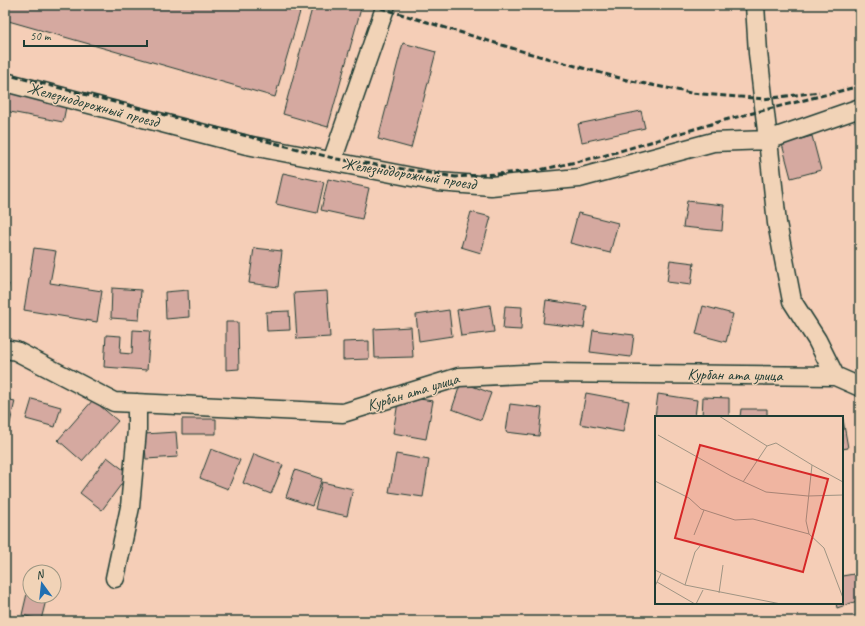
<svg xmlns="http://www.w3.org/2000/svg" width="865" height="626" viewBox="0 0 865 626" font-family="Caveat,sans-serif">
<style>
.building{fill:#d5a9a0;stroke:#1f3d34}
.lines{fill:none;stroke-linecap:round;stroke-linejoin:round}
.minor-casing{stroke:#1f3d34;stroke-width:21}
.minor{stroke:#f1d3b7;stroke-width:18}
.rail{stroke:#1f3d34;stroke-width:3;stroke-dasharray:6 3;stroke-linecap:butt}
.labels{text-anchor:middle;dominant-baseline:central;stroke-width:3;stroke-linejoin:round;paint-order:stroke}
.street-label{font-size:16px;fill:#1f3d34;stroke:#f1d3b7}
.inset-road{fill:none;stroke:#9f9483;stroke-width:1}
.view{fill:#d62828;fill-opacity:0.15;stroke:#d62828;stroke-width:2}
.inset-edge{fill:none;stroke:#1f3d34;stroke-width:2}
</style>
<rect width="100%" height="100%" fill="#f5ceb7"/>
<filter id="ink" filterUnits="userSpaceOnUse"><feTurbulence type="fractalNoise" baseFrequency=".025" numOctaves="2"/><feDisplacementMap in="SourceGraphic" scale="8" xChannelSelector="R" yChannelSelector="G"/><feConvolveMatrix kernelMatrix="1 2 1 2 8 2 1 2 1" color-interpolation-filters="sRGB"/></filter>
<g filter="url(#ink)">
<path class="building" d="M5 5H302L275 97 5 20Z
M313 5H362L328 127 283 114Z
M403 43 436 52 411 148 378 139Z
M7 90 67 102 63 122 5 111V103Z
M641 111 645 128 582 142 578 124Z
M812 136 821 170 791 178 782 144Z
M283 173 324 182 317 213 276 204Z
M328 179 369 188 362 219 321 210Z
M687 201 724 205 722 231 683 227Z
M471 212 491 217 481 253 461 247Z
M578 213 618 223 610 253 570 243Z
M34 248 56 251 50 283 102 291 97 322 24 310Z
M254 248 282 251 278 287 249 283Z
M670 260 694 263 691 285 667 282Z
M5 283 9 284 5 299Z
M112 288 141 290 139 320 111 318Z
M188 290 189 317 166 319 165 292Z
M327 291 330 337 297 339 294 293Z
M546 300 587 306 584 328 543 323Z
M490 305 494 332 461 336 457 310Z
M505 306 522 307 521 330 503 329Z
M703 306 733 314 726 342 696 334Z
M449 310 452 336 419 341 416 315Z
M289 311 290 330 267 331 266 312Z
M226 322H238L239 369 226 370Z
M411 327 413 357 375 358 374 329Z
M133 330 150 331 147 370 104 367 106 335 121 336 120 353 132 354Z
M593 330 634 335 631 357 590 352Z
M369 341V359L343 360V342Z
M461 382 491 393 481 420 452 409Z
M586 393 629 401 623 432 580 424Z
M658 394 697 400 695 417H655Z
M399 396 433 401 426 439 393 433Z
M703 397 729 398V417H702Z
M5 399 15 401 8 432 5 431Z
M32 399 61 407 55 427 26 419Z
M93 400 118 421 82 461 58 440Z
M510 404 542 408 539 436 506 432Z
M741 409H767V417H740Z
M182 419H216V434H182Z
M842 419H843L848 448 842 449Z
M176 432 178 457 146 459 144 434Z
M211 449 240 460 228 489 200 478Z
M254 454 283 465 271 494 243 483Z
M396 454 429 460 423 497 389 492Z
M107 457 129 474 102 510 80 493Z
M295 470 322 479 312 506 286 497Z
M322 482 353 489 347 516 315 509Z
M860 573V600L837 608 836 603H842V576Z
M29 585H30V596H47L41 620 22 615Z"/>
<g class="lines">
<defs>
<path id="minor" d="M755 5 758 53 768 140 777 223 792 301 817 340 835 376 860 387
M5 82 247 145 438 182 491 186 579 178 713 142 768 140 860 108
M332 161 386 5
M5 349 16 351 114 402 343 413 459 377 544 373 835 376
M115 578 130 507 137 430V403"/>
</defs>
<use href="#minor" class="minor-casing"/>
<use href="#minor" class="minor"/>
<path class="rail" d="M381 8 528 53 627 80 691 93 764 99 819 92
M5 74 337 159 456 177 535 171 603 156 725 120 860 86"/>
</g>
</g>
<g class="labels">
<g class="street-label">
<text transform="translate(93 105) rotate(15)">Железнодорожный проезд</text>
<text transform="translate(409 174) rotate(9)">Железнодорожный проезд</text>
<text transform="translate(735 375) rotate(1)">Курбан ата улица</text>
<text transform="translate(413 392) rotate(-17)">Курбан ата улица</text>
</g>
</g>
<g transform="translate(655 416)">
<rect width="188" height="188" fill="#f5ceb7"/>
<path class="inset-road" d="M64 0 112 30M3 19 76 60 111 76 153 80 188 79M157 49 188 66M0 65 34 82 46 93 80 104 98 103 154 118M88 66 112 30 121 27 157 49 151 105 154 118 169 132 188 182M39 119 49 94M0 154 30 169 126 188M2 166 40 188M30 169 40 136 45 130M0 170 6 158M64 177 68 149M41 188 48 174"/>
<path class="view" d="M45 29 173 63 148 156 20 122Z"/>
<rect width="188" height="188" class="inset-edge"/>
</g>
<rect width="865" height="626" fill="none" stroke="#f1d3b7" stroke-width="20"/>
<rect x="10" y="10" width="845" height="606" fill="none" stroke="#1f3d34" stroke-width="1.5" filter="url(#ink)"/>
<g transform="translate(42 584) rotate(345)"><circle r="19" fill="#f1d3b7" stroke="#9d9783"/>
<path d="M0-3L7 15L0 10L-7 15Z" fill="#1f6fb2"/>
<text y="-6" font-size="11" font-weight="bold" text-anchor="middle" fill="#1f3d34">N</text>
</g>
<path d="M24 40v6h123v-6" fill="none" stroke="#1f3d34" stroke-width="2"/>
<text x="30" y="40" font-size="12" fill="#1f3d34" stroke="#f1d3b7" stroke-width="3" paint-order="stroke">50 m</text>
</svg>
